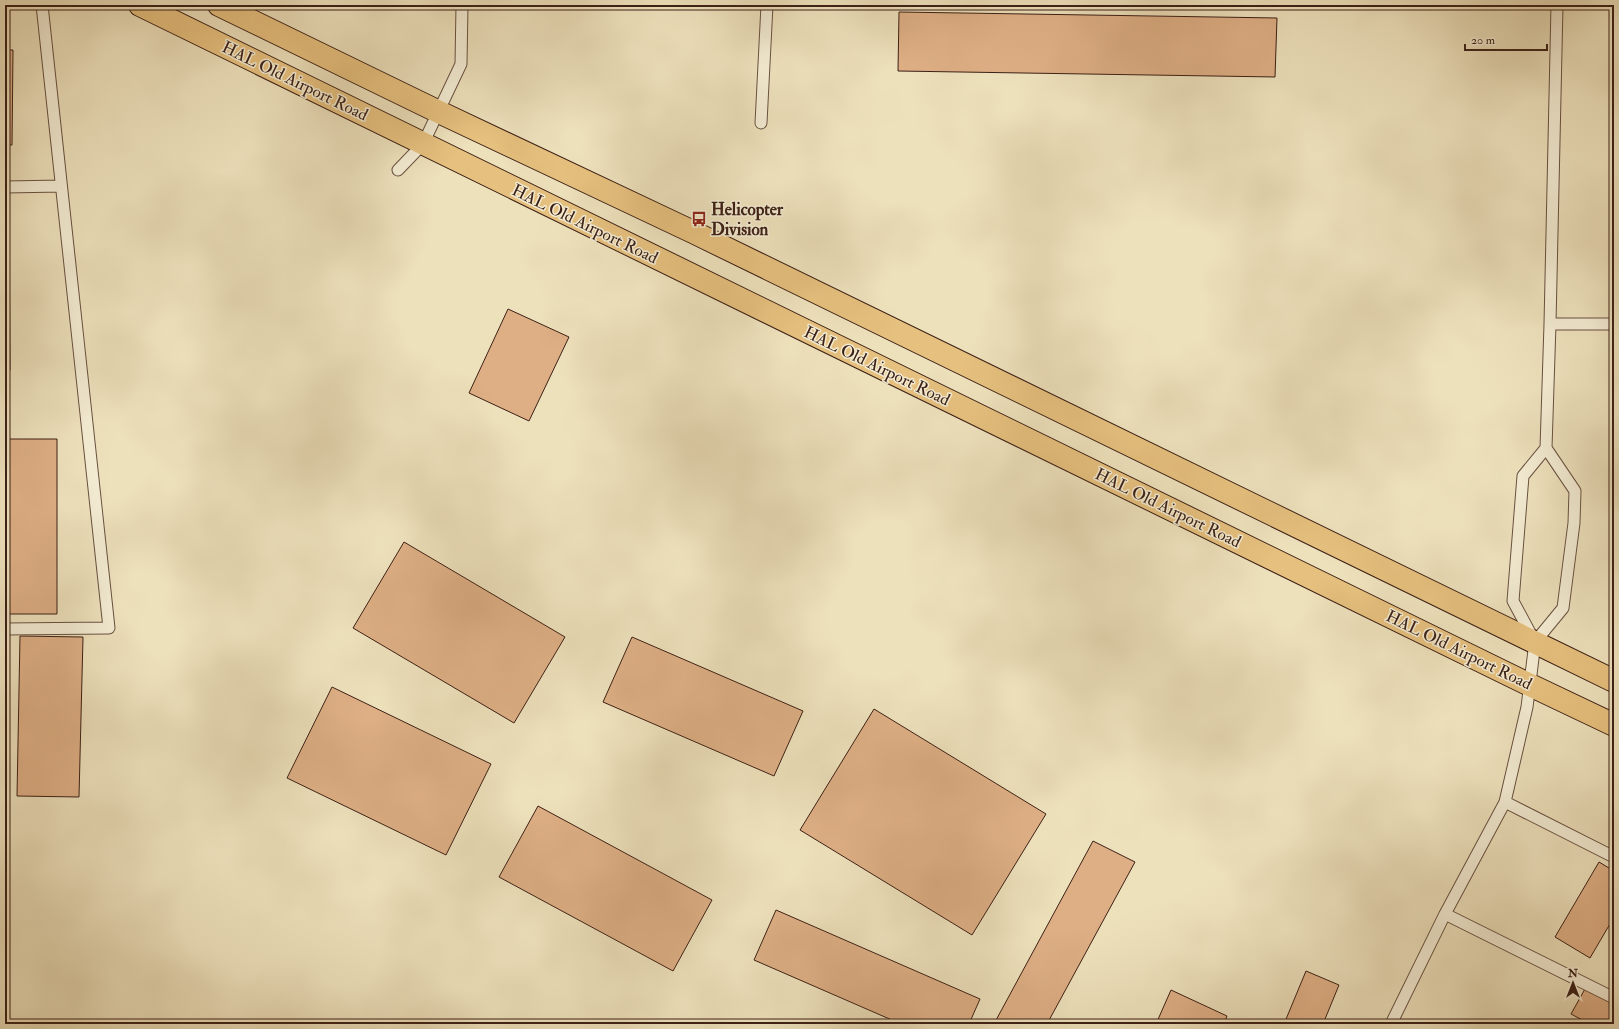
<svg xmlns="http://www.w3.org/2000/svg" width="1619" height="1029" viewBox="0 0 1619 1029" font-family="'IM FELL Double Pica',serif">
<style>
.building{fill:#deaf85;stroke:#3c2016}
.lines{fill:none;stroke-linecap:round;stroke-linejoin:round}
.lane-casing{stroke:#685040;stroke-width:13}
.primary-casing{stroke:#3c2016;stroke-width:24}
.lane{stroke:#f3ecd3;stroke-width:11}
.primary{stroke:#e6c07e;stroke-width:22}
.labels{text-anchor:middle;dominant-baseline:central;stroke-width:3;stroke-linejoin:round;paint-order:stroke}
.street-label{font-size:17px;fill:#3c2016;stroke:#f3ecd3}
.poi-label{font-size:17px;font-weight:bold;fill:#3c2016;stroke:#f3ecd3;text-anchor:start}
</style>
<rect width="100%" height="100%" fill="#ede1bc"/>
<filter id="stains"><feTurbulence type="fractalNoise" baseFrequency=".005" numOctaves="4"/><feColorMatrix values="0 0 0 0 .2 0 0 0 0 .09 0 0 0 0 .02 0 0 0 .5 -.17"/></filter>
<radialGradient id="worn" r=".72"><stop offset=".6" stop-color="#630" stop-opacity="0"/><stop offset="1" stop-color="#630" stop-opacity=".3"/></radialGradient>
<path class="building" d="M899 12 1277 18 1275 77 898 71Z
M5 50H13L12 145H5Z
M5 205H9L10 370H5Z
M508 309 569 337 529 421 469 393Z
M5 439H57V614H5Z
M404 542 565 637 514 723 353 628Z
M20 636 83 637 79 797 17 796Z
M632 637 803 711 774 776 603 702Z
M332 687 491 764 446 855 287 778Z
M874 709 1046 814 972 935 800 830Z
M538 806 712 900 673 971 499 877Z
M1093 841 1135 862 1047 1024H999L995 1022Z
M1599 862 1614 871V917L1590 958 1555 937Z
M776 910 980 999 969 1024H901L754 960Z
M1306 971 1339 985 1323 1024H1284Z
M1585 989 1614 1004V1024H1590L1571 1014Z
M1171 990 1227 1016 1224 1024H1156Z"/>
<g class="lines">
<defs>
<path id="lane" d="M761 123 767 5
M398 170 423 144 461 64 462 5
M5 187 61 186
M1550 324H1614
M5 629 109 628 42 5
M1535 642 1563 608 1574 523 1575 491 1546 448 1550 324 1557 5
M1505 802 1614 857
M1445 914 1614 998
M1391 1024 1445 914 1505 802 1527 707 1535 642 1513 601 1523 476 1546 448"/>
<path id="primary" d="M140 5 1530 685 1614 725
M219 5 439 112 693 232 1614 681"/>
</defs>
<use href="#lane" class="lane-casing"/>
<use href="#primary" class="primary-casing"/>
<use href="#lane" class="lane"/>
<use href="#primary" class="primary"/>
</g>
<defs>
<symbol id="bus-bare" viewBox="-9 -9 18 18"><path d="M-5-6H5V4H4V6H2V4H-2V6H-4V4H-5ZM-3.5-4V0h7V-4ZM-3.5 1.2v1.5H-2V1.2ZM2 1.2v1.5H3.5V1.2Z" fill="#8f2418" stroke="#f3ecd3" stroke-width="2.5" paint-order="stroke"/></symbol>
</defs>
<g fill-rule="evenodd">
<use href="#bus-bare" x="688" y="208" width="22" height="22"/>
</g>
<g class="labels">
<g class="street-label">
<text transform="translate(295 81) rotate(26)">HAL Old Airport Road</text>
<text transform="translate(585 224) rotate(26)">HAL Old Airport Road</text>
<text transform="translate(877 366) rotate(26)">HAL Old Airport Road</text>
<text transform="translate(1168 508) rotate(26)">HAL Old Airport Road</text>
<text transform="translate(1459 650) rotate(26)">HAL Old Airport Road</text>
</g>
<g class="poi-label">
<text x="711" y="209">Helicopter<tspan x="711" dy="20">Division</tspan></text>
</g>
</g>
<rect width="1619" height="1029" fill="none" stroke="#ede1bc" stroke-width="20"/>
<rect x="6" y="6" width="1607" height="1017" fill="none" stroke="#3c2016" stroke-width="2"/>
<rect x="10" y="10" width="1599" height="1009" fill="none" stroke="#3c2016"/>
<g transform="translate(1573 983)" stroke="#f3ecd3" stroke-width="3" paint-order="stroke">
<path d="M0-3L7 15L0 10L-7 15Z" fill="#3c2016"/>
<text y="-6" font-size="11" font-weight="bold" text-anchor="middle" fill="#3c2016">N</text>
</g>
<path d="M1465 44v6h82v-6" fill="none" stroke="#3c2016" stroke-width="2"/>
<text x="1471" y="44" font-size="12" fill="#3c2016" stroke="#f3ecd3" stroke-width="3" paint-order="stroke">20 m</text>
<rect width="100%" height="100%" filter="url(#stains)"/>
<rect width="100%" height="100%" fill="url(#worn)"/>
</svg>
